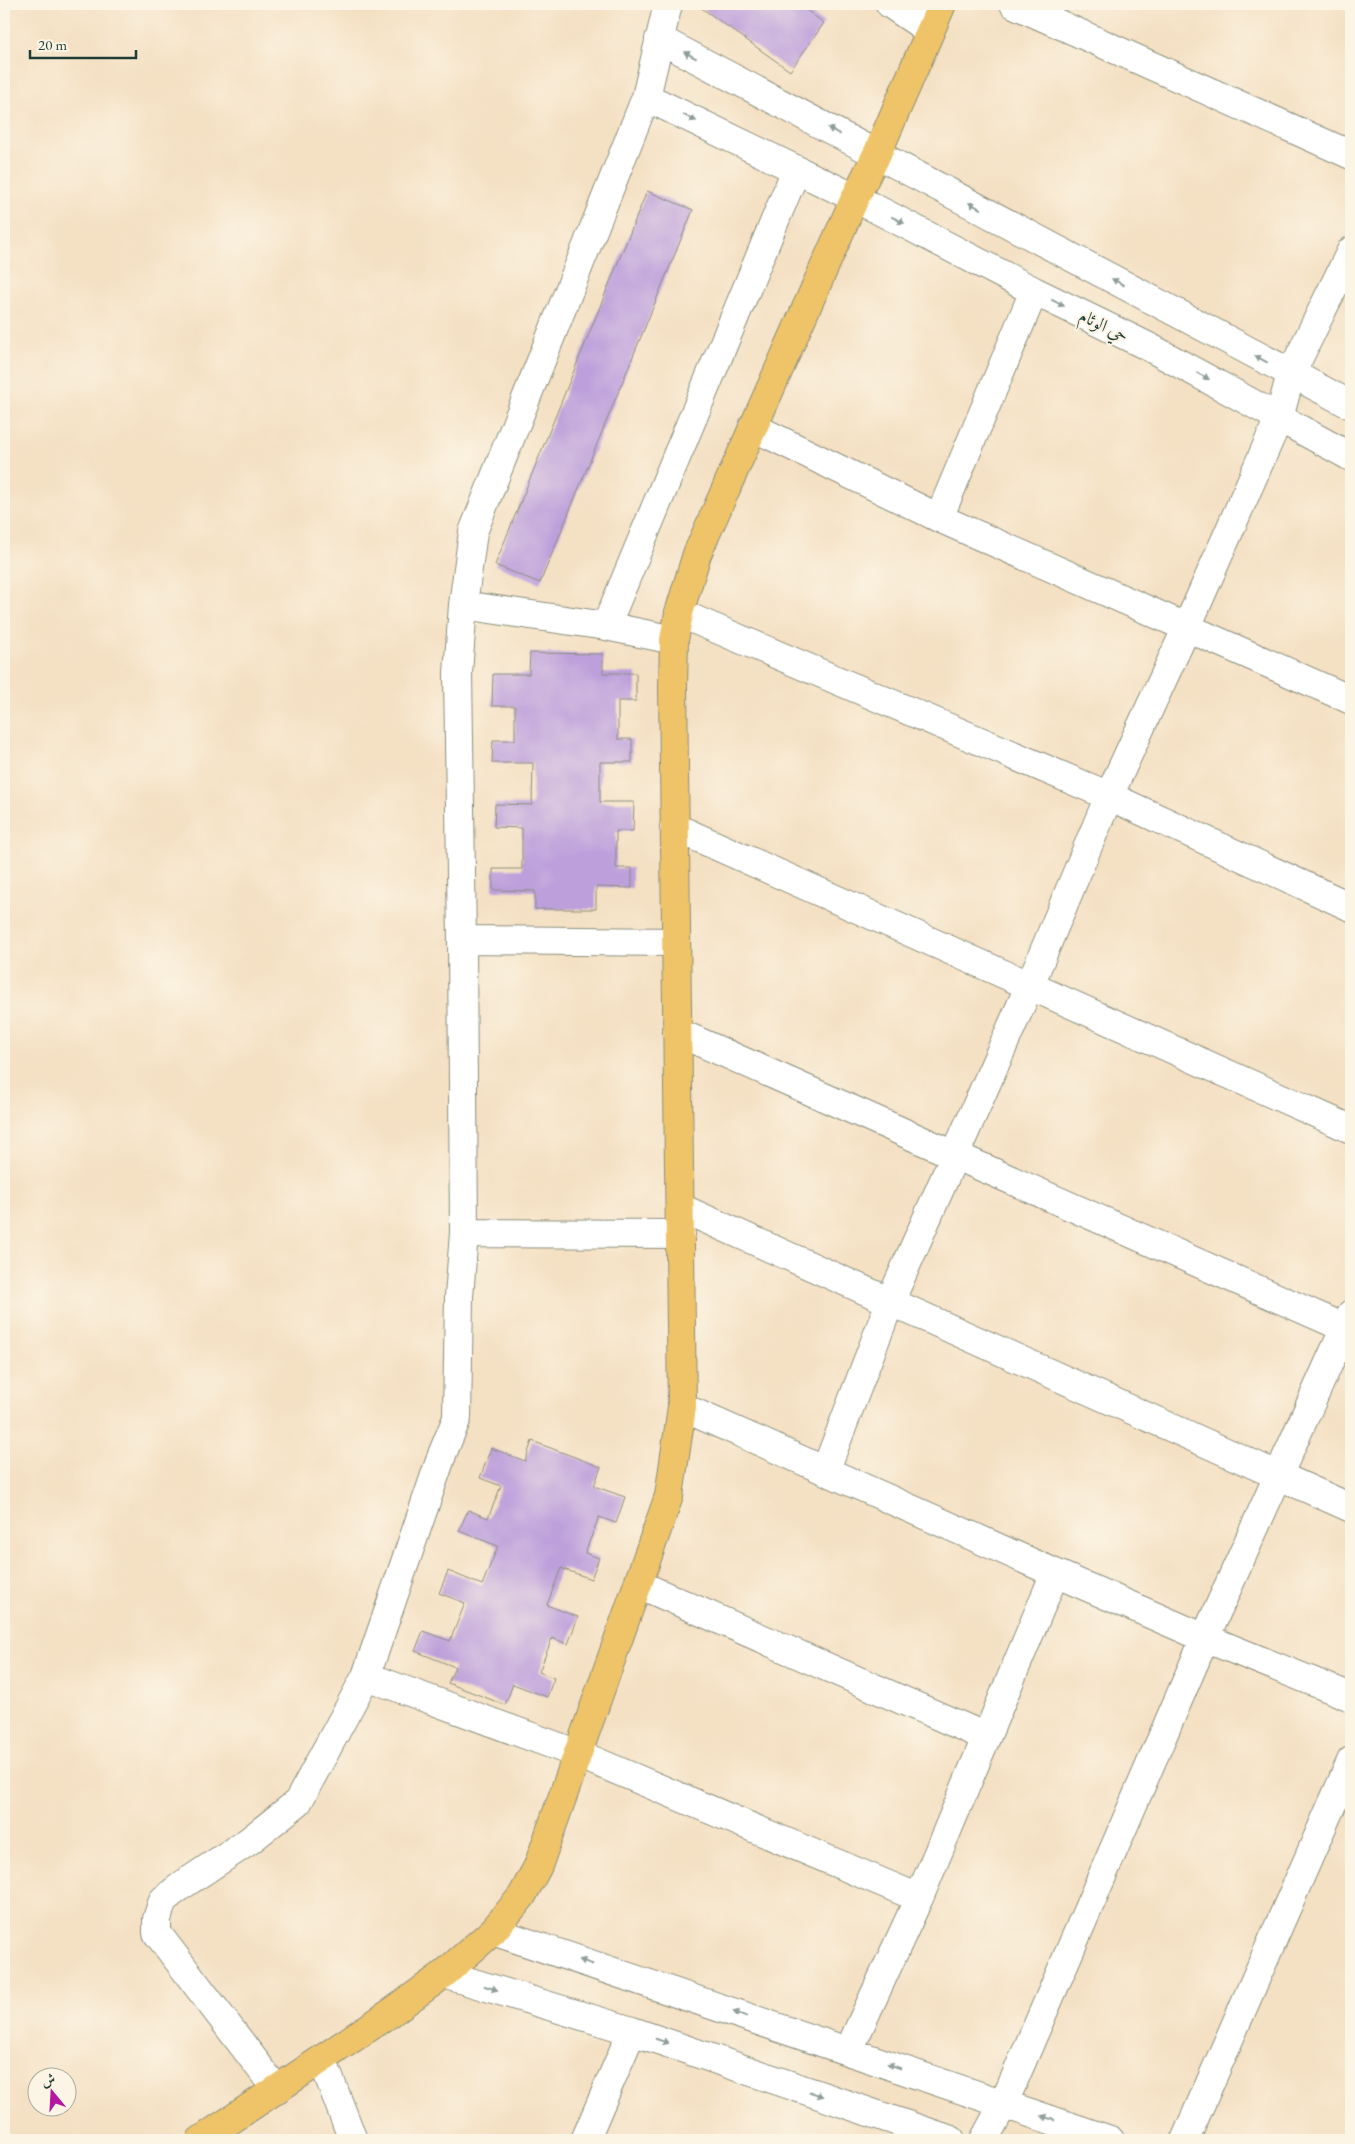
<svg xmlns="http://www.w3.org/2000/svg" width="1355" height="2144" viewBox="0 0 1355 2144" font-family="'EB Garamond',Amiri,serif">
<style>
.building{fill:#bc9fdb}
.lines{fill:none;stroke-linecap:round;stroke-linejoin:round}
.minor-casing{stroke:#8a8e7c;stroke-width:30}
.major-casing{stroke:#8a8e7c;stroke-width:30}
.minor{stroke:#fff;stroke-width:28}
.major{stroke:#efc469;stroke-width:28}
.oneway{fill:#8f9e9a}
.labels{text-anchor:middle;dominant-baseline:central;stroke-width:4;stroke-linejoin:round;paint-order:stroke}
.street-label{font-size:18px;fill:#1f3d34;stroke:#fcf5e5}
</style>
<rect width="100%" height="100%" fill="#fcf5e5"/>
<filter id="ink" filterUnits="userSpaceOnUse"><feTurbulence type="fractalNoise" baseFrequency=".02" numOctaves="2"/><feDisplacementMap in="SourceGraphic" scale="10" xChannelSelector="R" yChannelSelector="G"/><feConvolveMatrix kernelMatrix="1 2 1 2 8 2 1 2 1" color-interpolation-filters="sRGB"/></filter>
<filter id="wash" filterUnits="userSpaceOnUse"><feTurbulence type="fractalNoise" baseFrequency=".0096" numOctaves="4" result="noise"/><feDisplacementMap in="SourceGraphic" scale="20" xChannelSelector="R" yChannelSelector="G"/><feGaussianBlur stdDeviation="1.12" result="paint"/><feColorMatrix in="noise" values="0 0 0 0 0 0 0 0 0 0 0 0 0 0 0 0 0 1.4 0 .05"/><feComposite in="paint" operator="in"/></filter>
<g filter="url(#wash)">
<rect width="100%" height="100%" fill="#f4e0c3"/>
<g id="blocks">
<path class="building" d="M696 4H798L824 23 790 71Z
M647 191 693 210 540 583 495 565Z
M530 653 603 654V673H636V701H618V739H632V762H600V802H634L633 831H616V868H632V888L596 887V909H535V891L493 890V869H522V828L494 827 495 804 532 805 533 763H492L493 740H515V706H492L493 674H529Z
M532 1441 601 1467 594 1486 625 1497 616 1523 599 1517 585 1553 599 1558 591 1579 561 1568 547 1605 578 1617 568 1644 552 1638 539 1672 554 1678 547 1697 513 1684 505 1705 448 1683 455 1667 415 1651 423 1631 450 1641 465 1603 439 1593 448 1571 482 1585 498 1546 459 1531 468 1510 488 1518 501 1486 480 1478 491 1448 525 1461Z"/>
</g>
</g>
<g filter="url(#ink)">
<use href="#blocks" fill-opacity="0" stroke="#8a8e7c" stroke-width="1"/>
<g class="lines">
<defs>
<path id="minor" d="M890 4 930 31
M1014 4 1351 155
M659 39 1351 405
M646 97 855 198 1034 291 1149 347 1351 457
M753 427 939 518 1351 700
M939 518 1034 291
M463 605 606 626 674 640
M679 613 1109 796 1351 907
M606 626 796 170
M674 827 1351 1129
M462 940 676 942
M677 1032 1345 1328
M681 1208 1351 1508
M464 1233 681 1234
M682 1407 1055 1573 1205 1638 1351 1697
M826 1469 890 1302 1029 987 1109 796 1187 627 1279 418 1291 374 1351 251
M638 1584 986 1737
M366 1676 578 1754 919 1898
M493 1931 1110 2140
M444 1974 632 2031 951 2140
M849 2050 919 1898 1055 1573
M322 2059 353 2140
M277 2090 157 1933V1919L163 1900 181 1886 249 1841 298 1802 366 1676 443 1452 457 1418 459 1297 464 1233 462 940 458 673 463 605 473 532 646 97 668 4
M585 2140 632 2031
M984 2140 1004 2103 1205 1638 1351 1314
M1185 2140 1351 1761"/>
<path id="major" d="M201 2140 392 2012 444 1974 493 1931 522 1896 538 1866 669 1496 682 1407 673 686 674 640 679 613 697 554 855 198 877 154 942 4"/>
</defs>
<use href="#minor" class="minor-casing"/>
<use href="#major" class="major-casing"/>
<use href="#minor" class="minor"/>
<use href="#major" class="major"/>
</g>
<defs><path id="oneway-solid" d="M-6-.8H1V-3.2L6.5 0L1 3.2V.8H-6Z" transform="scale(1.25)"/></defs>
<g class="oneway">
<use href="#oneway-solid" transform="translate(690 55) rotate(-152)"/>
<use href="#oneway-solid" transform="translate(690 118) rotate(26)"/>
<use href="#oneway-solid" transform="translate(834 131) rotate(-152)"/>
<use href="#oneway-solid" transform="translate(975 206) rotate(-152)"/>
<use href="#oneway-solid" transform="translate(898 220) rotate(27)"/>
<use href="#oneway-solid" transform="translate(1118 282) rotate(-152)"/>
<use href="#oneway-solid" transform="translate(1058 303) rotate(26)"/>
<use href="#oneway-solid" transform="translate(1261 359) rotate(-152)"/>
<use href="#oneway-solid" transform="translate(1203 376) rotate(29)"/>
<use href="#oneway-solid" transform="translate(586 1962) rotate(-161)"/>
<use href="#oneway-solid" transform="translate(491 1988) rotate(17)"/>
<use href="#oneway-solid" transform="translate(740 2014) rotate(-161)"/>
<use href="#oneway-solid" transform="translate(662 2041) rotate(19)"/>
<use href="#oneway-solid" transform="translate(894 2066) rotate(-161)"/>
<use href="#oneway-solid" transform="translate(816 2094) rotate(19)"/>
<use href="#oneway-solid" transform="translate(1048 2118) rotate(-161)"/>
</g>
</g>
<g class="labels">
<g class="street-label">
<text transform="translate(1104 325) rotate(26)">حي الوئام</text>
</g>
</g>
<rect width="1355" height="2144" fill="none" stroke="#fcf5e5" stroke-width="20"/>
<g transform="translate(52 2092) rotate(342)"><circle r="24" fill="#fcf5e5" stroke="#a4ab9e"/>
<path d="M0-4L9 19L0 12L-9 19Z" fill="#b5179e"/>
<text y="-8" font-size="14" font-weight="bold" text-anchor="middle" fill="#1f3d34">ش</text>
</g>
<path d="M30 50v8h106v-8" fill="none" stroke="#1f3d34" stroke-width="2.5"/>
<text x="38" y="50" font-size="15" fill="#1f3d34" stroke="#fcf5e5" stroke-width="4" paint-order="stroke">20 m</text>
</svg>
